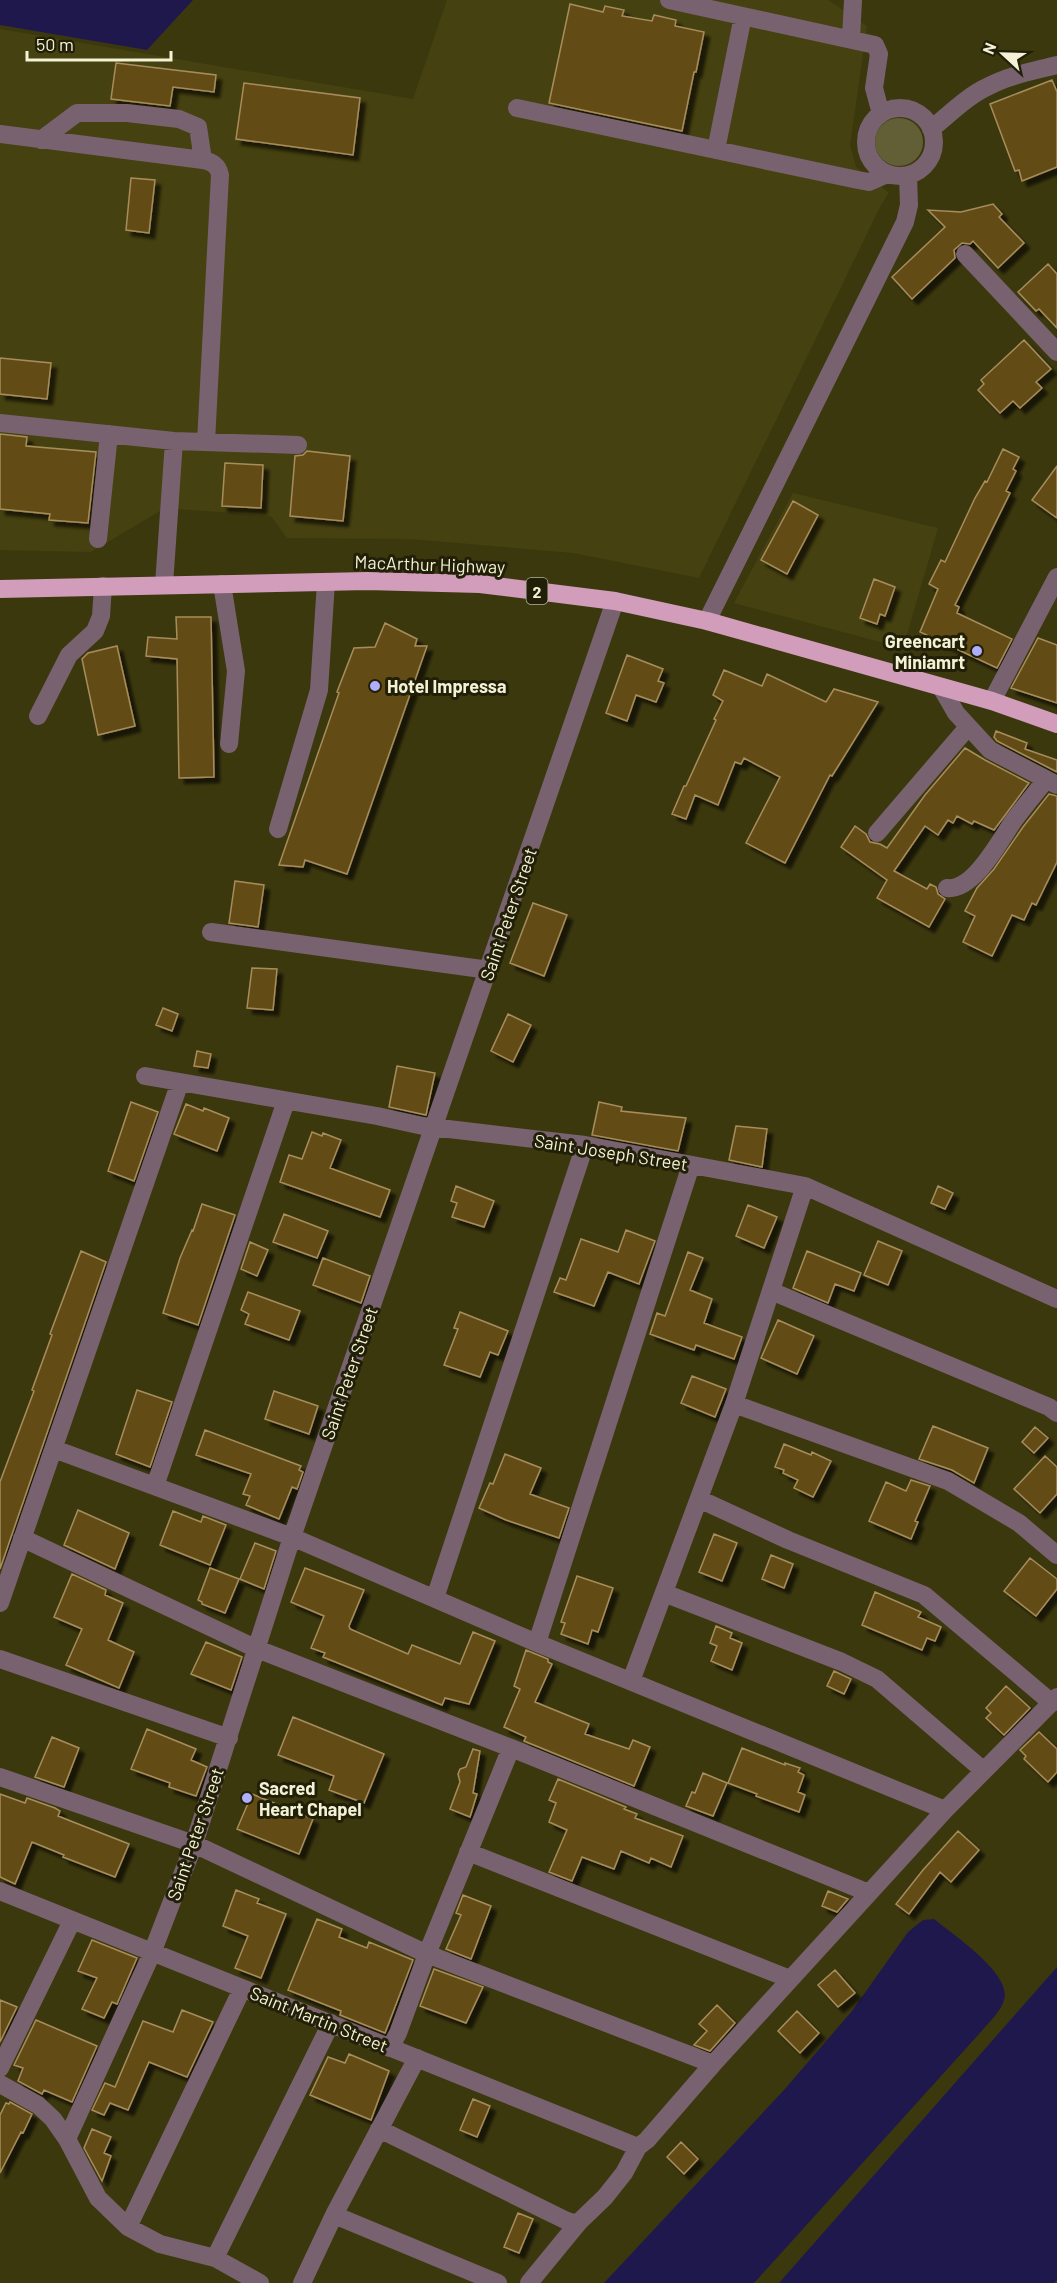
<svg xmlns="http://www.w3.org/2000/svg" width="1057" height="2283" viewBox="0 0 1057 2283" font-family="Barlow,sans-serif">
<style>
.built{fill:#464110}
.green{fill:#625e35}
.water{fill:#1f184c}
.building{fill:#634c19;stroke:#a78d5b;stroke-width:1.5;filter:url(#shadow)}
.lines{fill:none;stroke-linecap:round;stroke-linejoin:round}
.minor{stroke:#78626f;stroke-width:18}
.highway{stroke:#d19dbb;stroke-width:18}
.poi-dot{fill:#aeaefb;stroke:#211f08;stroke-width:2}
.labels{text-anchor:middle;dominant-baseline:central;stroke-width:6;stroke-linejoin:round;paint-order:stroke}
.shield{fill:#211f08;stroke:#b5b398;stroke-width:1.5}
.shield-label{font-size:16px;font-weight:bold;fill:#f4f2d5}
.street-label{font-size:18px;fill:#f4f2d5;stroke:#211f08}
.poi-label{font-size:18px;font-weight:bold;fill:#f4f2d5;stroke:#211f08;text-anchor:start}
</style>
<defs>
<filter id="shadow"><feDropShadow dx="5.5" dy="5.5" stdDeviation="1.5" flood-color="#0009"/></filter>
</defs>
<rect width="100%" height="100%" fill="#3c380e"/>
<path class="built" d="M447 0H828L867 26 850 145 856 167 889 193 881 205 699 578 573 553 411 539 287 538 271 516 165 508 91 552 0 550V29L413 99Z
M793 493 938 528 903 648 734 603Z"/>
<path class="green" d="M875 142a24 24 0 1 1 48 0a24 24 0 1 1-48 0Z"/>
<path class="water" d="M0 0H193L147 50 0 25Z
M934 1919C952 1934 1013 1974 1004 2000 1001 2012 987 2024 979 2034L754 2283H604L784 2090 852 2011 908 1932 923 1920Z
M1057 1967V2280L1054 2283H779Z"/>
<path class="building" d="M570 4 603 12 605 6 624 10 622 16 652 21 654 15 676 20 675 26 704 32 696 72H694L682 131 549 103Z
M116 63 216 75 214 92 173 87 170 106 111 99Z
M1052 80 1057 92V167L1022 181 1019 170 1015 171 990 104Z
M244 83 360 98 353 155 236 139Z
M131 178 155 180 149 233 126 230Z
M993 204 1002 214 999 217 1024 243 998 268 973 241 970 244 962 243 954 250 955 258 912 299 892 277 945 227 928 210 961 212Z
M1048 264 1057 274V328L1039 309 1036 311 1018 292Z
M1024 340 1051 369 1036 382 1042 388 1020 408 1013 401 1000 413 978 390 984 384 981 380Z
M0 358 51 363 47 399 0 394Z
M0 434 27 437 26 446 96 452 88 523 49 520 50 514 0 509Z
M1003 449 1019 457 1013 469 1016 471 1006 491 1010 493 955 605 959 607 957 613 1012 639 997 668 920 632 938 589 929 584 941 560 945 562 975 498 985 481 987 482Z
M307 451 350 456 343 521 290 516 295 456 303 455Z
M225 463 263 465 261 508 222 506Z
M1057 466V518L1032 500Z
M793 501 818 515 787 574 761 560Z
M874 579 895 587 885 616 880 614 877 624 860 618Z
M176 617H211L214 777 179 778 177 659 146 656 148 637 177 639Z
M385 623 417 639 415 646H427L347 874 305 860 303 867 279 865 339 693 337 692 354 648 375 647Z
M1038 638 1057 645V703L1011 688Z
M117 646 135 726 98 735 82 659 88 653Z
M627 655 663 669 658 681 664 683 656 702 636 695 627 721 606 713Z
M724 670 762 686 767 674 826 702 834 689 878 702 832 776 830 775 785 863 746 843 780 777 744 758 741 764 735 762 718 805 695 795 686 819 672 814 684 786H686L716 720 714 719 723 701 713 695Z
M996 731 1027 743 1025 749 1057 760V772L997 741 994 737Z
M965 748 985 760 1029 783 994 830 974 821 972 824 957 816 953 823 948 820 938 835 925 826 894 871 927 889 930 884 936 887 938 894 945 899 929 927 877 898 887 880 841 847 855 826 866 834 870 842 880 844 887 848 925 795Z
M1049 794 1057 796V862L1036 905 1032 903 1024 920 1012 915 992 956 963 942 975 916 965 911 977 888 994 869 1023 827Z
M235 881 264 885 258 927 229 923Z
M533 903 567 915 544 976 510 963Z
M252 968 277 969 273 1010 247 1008Z
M163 1008 178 1014 172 1031 156 1025Z
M508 1014 531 1025 513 1062 491 1051Z
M197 1051 211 1054 208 1068 194 1066Z
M397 1066 435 1073 426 1115 389 1107Z
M131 1102 158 1112 134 1181 108 1171Z
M599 1102 622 1107 621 1111 686 1118 678 1151 592 1135Z
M186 1104 203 1111 204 1108 229 1118 217 1151 174 1134Z
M736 1126 767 1129 762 1167 729 1160Z
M312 1132 322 1136 323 1133 341 1140 330 1168 390 1190 380 1217 280 1182 289 1155 302 1159Z
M456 1186 494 1201 484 1227 452 1217 457 1203 451 1201Z
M938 1186 953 1193 945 1209 931 1203Z
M202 1204 235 1215 198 1325 163 1313 180 1258 192 1230 193 1231Z
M748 1205 777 1217 764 1248 736 1236Z
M284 1214 328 1231 317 1258 273 1242Z
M626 1230 655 1241 639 1284 608 1272 594 1306 554 1292 560 1278 566 1280 581 1239 618 1252Z
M878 1241 902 1251 888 1285 864 1275Z
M250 1242 268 1250 257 1276 241 1269Z
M81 1251 106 1262 0 1569V1482L34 1391 32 1390 52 1335 50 1334Z
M807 1251 861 1273 854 1291 835 1284 828 1303 793 1288Z
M688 1252 703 1258 690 1290 712 1299 704 1323 742 1337 734 1359 696 1345 694 1350 650 1334 657 1313 665 1316Z
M323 1258 370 1276 361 1303 313 1285Z
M248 1292 300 1311 289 1340 245 1324 249 1314 241 1310Z
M460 1312 508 1331 498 1355 490 1352 480 1377 444 1365 458 1329 454 1328Z
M778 1320 814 1336 797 1374 761 1358Z
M692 1376 726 1389 715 1417 681 1403Z
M137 1390 172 1402 150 1467 116 1454Z
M274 1391 318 1406 309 1434 265 1419Z
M933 1426 988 1448 974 1483 952 1470 919 1459Z
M1035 1427 1048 1438 1034 1453 1022 1442Z
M205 1430 301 1466 299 1470 303 1472 297 1489 292 1487 279 1519 246 1505 250 1496 243 1494 251 1474 196 1455Z
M784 1444 811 1455 812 1452 831 1461 813 1497 794 1488 798 1480 783 1473 784 1470 775 1467Z
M505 1454 541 1468 530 1494 569 1508 559 1538 506 1520 479 1508 490 1483 493 1484Z
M1045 1456 1057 1467V1494L1040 1513 1014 1489Z
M911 1480 930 1486 915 1521 918 1522 911 1539 869 1521 886 1482 906 1491Z
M78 1510 129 1533 115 1569 64 1545Z
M173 1511 201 1522 203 1516 226 1525 210 1565 160 1545Z
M714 1534 737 1543 722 1581 699 1572Z
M255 1543 276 1551 264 1589 240 1579Z
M771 1555 793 1564 784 1588 762 1579Z
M1030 1558 1057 1579V1589L1036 1616 1004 1591Z
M210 1568 239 1579 225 1613 202 1604V1602L198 1600Z
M305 1568 364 1590 349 1626 350 1629 408 1654 412 1645 460 1664 473 1632 495 1641 469 1704 445 1698 442 1705 323 1657 325 1653 311 1648 324 1616 291 1602Z
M72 1574 106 1590 105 1595 123 1603 108 1640 134 1652 119 1688 66 1665 82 1629 54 1617Z
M577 1576 613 1588 598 1632 592 1630 588 1644 561 1634 565 1623 561 1622Z
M875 1592 921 1612 918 1617 941 1627 935 1641 927 1638 922 1650 862 1625Z
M716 1626 732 1633 730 1638 742 1643 732 1670 711 1661 717 1646 710 1643Z
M206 1642 242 1657 231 1690 191 1674Z
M526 1650 548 1659V1662L552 1664 535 1702 589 1724 585 1734 629 1749 633 1740 650 1747 634 1786 524 1741 526 1737 504 1727 520 1689 514 1686Z
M834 1671 851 1679 844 1694 827 1686Z
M1006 1686 1030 1708 1004 1735 986 1718 991 1713 986 1708Z
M293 1717 384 1754 364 1803 329 1790 334 1776 278 1755Z
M147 1729 196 1749 191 1760 207 1767 196 1796 169 1787 170 1783 131 1769Z
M1039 1732 1057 1749V1772L1048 1782 1024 1759 1026 1756 1020 1750Z
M52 1737 79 1748 64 1787 35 1777Z
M742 1748 785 1765V1763L800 1768 798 1772 804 1775 798 1792 805 1795 799 1812 756 1796 757 1794 728 1783Z
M473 1749 480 1751 473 1793 477 1794 470 1817 450 1809 460 1782 458 1774 460 1769 466 1767Z
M703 1773 727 1783 713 1816 686 1806 692 1792 695 1793Z
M558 1779 626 1807 624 1809 637 1814 635 1818 683 1836 671 1867 651 1858 649 1863 621 1851 614 1869 582 1857 572 1881 549 1872 567 1830 549 1822 556 1803 549 1800Z
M0 1794 25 1803 27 1798 55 1808 60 1811 58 1816 129 1844 115 1877 63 1857 64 1855 32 1842 15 1884 0 1877Z
M252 1794 313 1819 299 1854 237 1829Z
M958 1831 979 1850 951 1882 940 1872 909 1914 896 1904 923 1870Z
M236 1890 259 1899 257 1903 286 1914 261 1978 235 1968 248 1936 223 1926Z
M828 1891 848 1899 837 1912 822 1906Z
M463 1895 491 1906 471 1959 446 1949 461 1915 456 1913Z
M317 1919 342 1929 339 1937 367 1948 369 1942 413 1960 385 2033 340 2015 341 2011 288 1990Z
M92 1940 137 1958 117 2004 112 2002 104 2018 82 2009 97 1978 78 1971Z
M434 1969 483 1987 466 2023 420 2006Z
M835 1970 855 1993 838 2007 818 1985Z
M0 2000 17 2007 0 2042Z
M717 2005 735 2023 710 2051 694 2045 707 2031 699 2024Z
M182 2010 213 2022 187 2077 149 2062 128 2110 110 2103 104 2115 92 2110 105 2083 115 2087 143 2021 173 2032Z
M797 2011 819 2033 800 2053 778 2031Z
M36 2020 97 2046 72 2102 44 2090 42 2094 18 2081 23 2068 14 2065Z
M349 2054 389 2071 371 2120 310 2095 328 2057 345 2063Z
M473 2099 490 2106 477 2137 460 2130Z
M10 2102 32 2114 23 2133 21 2132 0 2173V2115L6 2103 9 2104Z
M92 2129 111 2137 104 2153 111 2156 102 2181 84 2148Z
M681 2142 698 2159 684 2174 667 2157Z
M518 2213 533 2219 519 2253 504 2247Z"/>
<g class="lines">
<path class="minor" d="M669 0 875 45 879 54 874 88 881 114
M851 39 853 0
M866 142a34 34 0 1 1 68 0a34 34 0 1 1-68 0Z
M517 108 858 180 869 182 887 174
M931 129C950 114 967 96 989 86 1010 75 1034 71 1057 65
M0 134 203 160C212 162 218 165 220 175L206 442
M41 140 77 113H127L179 119 198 127 203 160
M716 150 743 16
M965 254 1057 352
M0 423 174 441 298 445
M98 539 109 434
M222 584 236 671 229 744
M164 585 174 441
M707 621 905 222 909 205 908 176
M941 687 956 713 990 750 1057 785
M992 701 1057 577
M38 716 69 655 95 631 101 616 103 586
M278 829 319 690 326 582
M877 833 968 727
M947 888C974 891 1000 840 1014 820 1024 807 1035 793 1046 780
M211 932 489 970
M145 1076 377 1116 423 1126 585 1145 805 1186 1057 1299
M771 1291 1049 1407 1057 1413
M734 1404 948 1481 1019 1523 1057 1555
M54 1449 292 1537 537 1643 945 1810
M155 1486 286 1101
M699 1499 788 1540 924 1595 1052 1703
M22 1538 257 1649 511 1748 869 1893
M664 1593 842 1662 877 1679 984 1771
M435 1598 585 1145
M0 1603 180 1082
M537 1643 691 1165
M0 1659 229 1738
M631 1681 734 1404 805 1186
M0 1777 194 1844 427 1954 713 2064
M468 1852 790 1979
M0 1891 638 2147
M390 2048 398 2033 427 1954 511 1748
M0 2068 72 1921
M0 2084 38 2105 53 2119 67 2139 98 2198 128 2227 160 2244 215 2258 260 2283
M379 2129 565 2220 572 2223 579 2222
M67 2139 152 1953 194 1844 292 1537 615 601
M334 2215 498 2283
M128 2227 242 1989
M215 2258 331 2023
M302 2283 334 2215 417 2058
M529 2283 579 2222 605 2197 624 2173 638 2147 647 2140 713 2064 945 1810 1057 1697"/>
<path class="highway" d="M0 589 367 581 480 584 615 601 707 621 992 701 1057 724"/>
</g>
<g class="poi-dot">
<circle cx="977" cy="651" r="6"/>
<circle cx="375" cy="686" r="6"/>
<circle cx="247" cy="1798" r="6"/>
</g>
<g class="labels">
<rect class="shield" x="526.5" y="578" width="21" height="26" rx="4.5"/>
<g class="shield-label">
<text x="537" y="591">2</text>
</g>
<g class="street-label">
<text transform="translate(430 564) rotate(2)">MacArthur Highway</text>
<text transform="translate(508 914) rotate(-71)">Saint Peter Street</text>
<text transform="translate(611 1152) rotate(9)">Saint Joseph Street</text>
<text transform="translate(349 1373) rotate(-71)">Saint Peter Street</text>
<text transform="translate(195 1834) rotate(-71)">Saint Peter Street</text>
<text transform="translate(319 2019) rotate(22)">Saint Martin Street</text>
</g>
<g class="poi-label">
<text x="965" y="641" text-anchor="end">Greencart<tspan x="965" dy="21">Miniamrt</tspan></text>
<text x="387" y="686">Hotel Impressa</text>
<text x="259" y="1788">Sacred<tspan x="259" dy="21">Heart Chapel</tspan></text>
</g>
</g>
<g transform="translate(1003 54) rotate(292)" stroke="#211f08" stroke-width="4.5" paint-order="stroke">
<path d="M0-4.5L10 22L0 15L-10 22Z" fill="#f4f2d5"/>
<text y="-9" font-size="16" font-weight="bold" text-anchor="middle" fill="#f4f2d5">N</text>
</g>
<path d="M27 51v9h144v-9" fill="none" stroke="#f4f2d5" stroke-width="3"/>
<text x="36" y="51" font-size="18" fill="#f4f2d5" stroke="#211f08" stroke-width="4.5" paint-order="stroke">50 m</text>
</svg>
